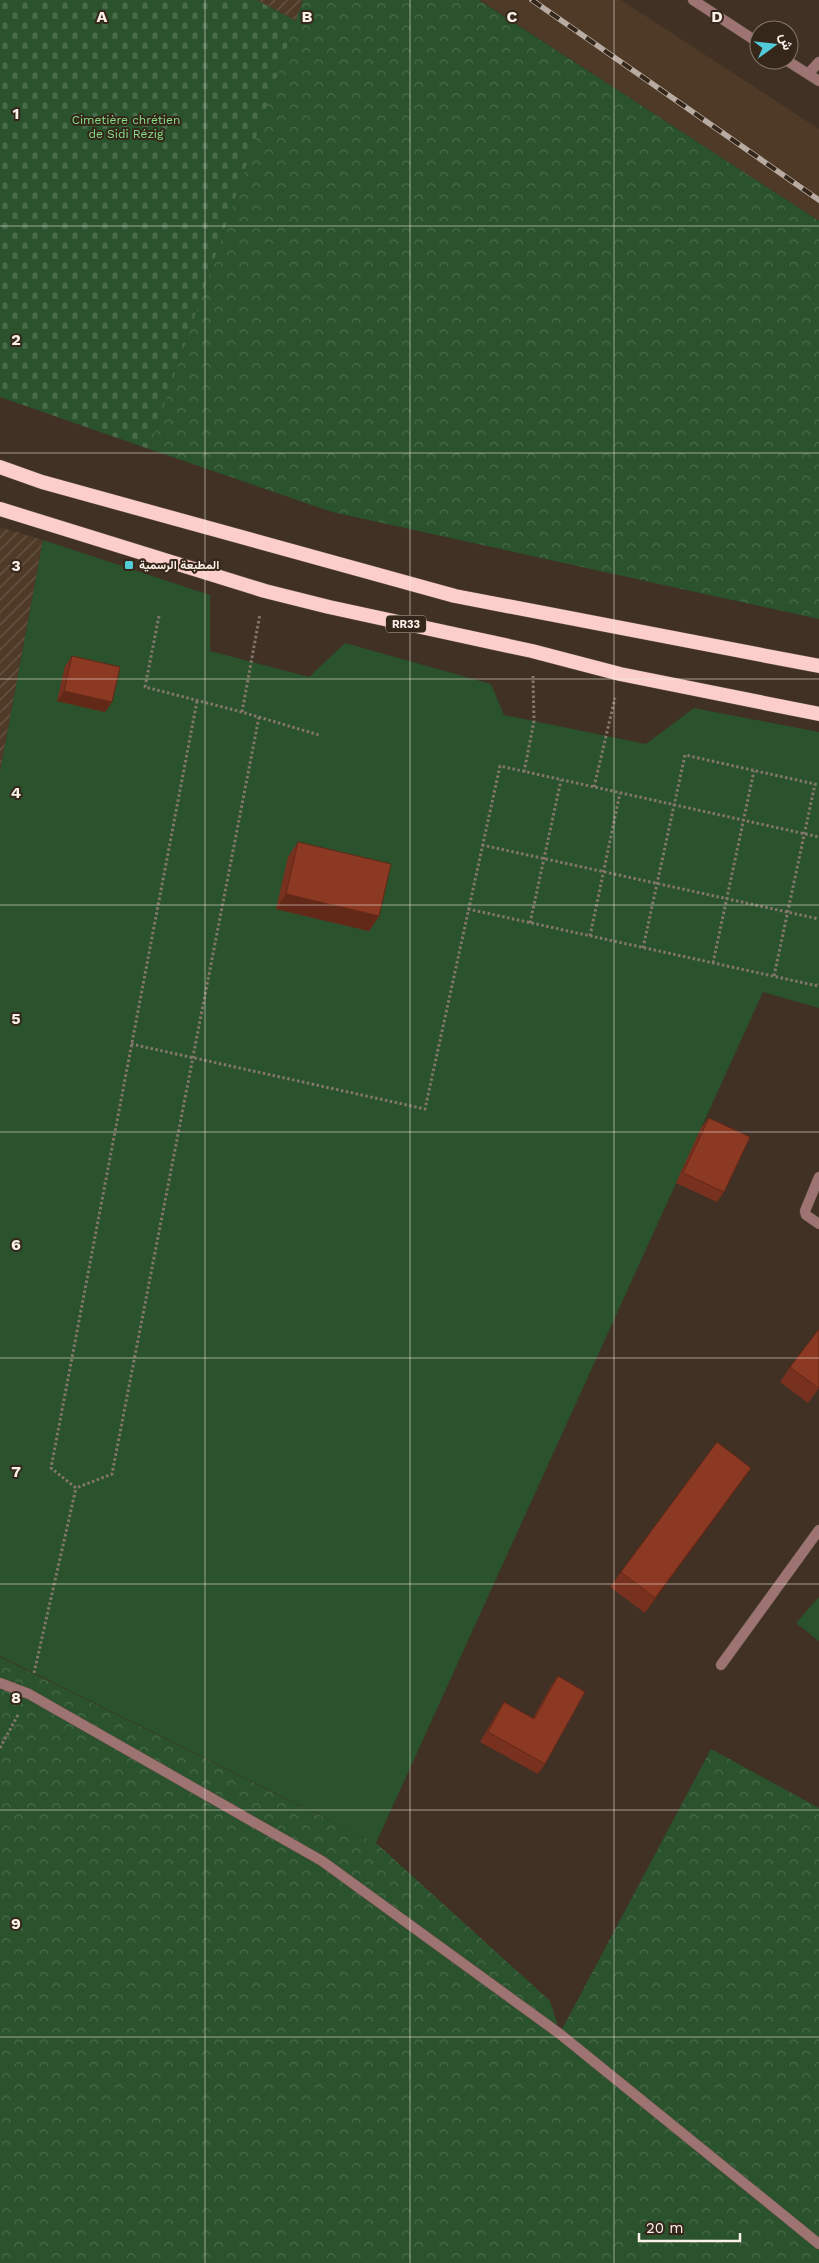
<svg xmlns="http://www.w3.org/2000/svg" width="819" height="2263" viewBox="0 0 819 2263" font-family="'Work Sans',Vazirmatn,sans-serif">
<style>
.built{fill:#4e3a27}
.industrial{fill:url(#industrial-furrows)}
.forest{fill:url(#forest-crowns)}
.cemetery{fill:url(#cemetery-stones)}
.park{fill:#2a522c}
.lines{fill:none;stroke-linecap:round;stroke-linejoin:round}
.service-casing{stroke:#5e5043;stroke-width:11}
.minor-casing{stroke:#5e5043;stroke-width:11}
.trunk-casing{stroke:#5e5043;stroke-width:15}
.path{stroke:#83766a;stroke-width:3;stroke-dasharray:2.5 2.5;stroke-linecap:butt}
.service{stroke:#9e7473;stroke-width:10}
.minor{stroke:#9e7473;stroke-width:10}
.trunk{stroke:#fbcecc;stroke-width:14}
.rail-casing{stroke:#b8aca2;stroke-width:5.5}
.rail{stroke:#35271a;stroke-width:4;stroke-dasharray:11;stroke-linecap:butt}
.wall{fill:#78311e}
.shaded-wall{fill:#622818}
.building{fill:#8c3923;stroke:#622818}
.grid{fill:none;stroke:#faf0e8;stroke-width:1;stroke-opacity:0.55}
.poi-dot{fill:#52cbd9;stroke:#35271a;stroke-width:2}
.labels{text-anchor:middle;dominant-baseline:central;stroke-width:4;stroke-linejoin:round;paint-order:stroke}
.shield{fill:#35271a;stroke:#bfb4aa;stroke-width:1}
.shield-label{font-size:11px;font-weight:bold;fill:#faf0e8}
.park-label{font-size:12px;fill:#86e089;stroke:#35271a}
.poi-label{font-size:12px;font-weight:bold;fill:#faf0e8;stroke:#35271a;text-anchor:start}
.grid-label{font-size:16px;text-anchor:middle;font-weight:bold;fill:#faf0e8;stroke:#35271a;stroke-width:4;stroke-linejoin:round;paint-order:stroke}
</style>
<defs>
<pattern id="industrial-furrows" width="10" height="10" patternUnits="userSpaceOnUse" patternTransform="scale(1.25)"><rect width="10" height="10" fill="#4e3a27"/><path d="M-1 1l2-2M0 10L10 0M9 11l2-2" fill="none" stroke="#685746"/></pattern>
<pattern id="forest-crowns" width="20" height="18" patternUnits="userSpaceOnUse" patternTransform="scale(1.25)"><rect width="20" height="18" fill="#2a522c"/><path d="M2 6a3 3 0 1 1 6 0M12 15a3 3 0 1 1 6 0" fill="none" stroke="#4a6b4b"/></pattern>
<pattern id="cemetery-stones" width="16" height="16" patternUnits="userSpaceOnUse" patternTransform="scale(1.25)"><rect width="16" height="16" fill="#2a522c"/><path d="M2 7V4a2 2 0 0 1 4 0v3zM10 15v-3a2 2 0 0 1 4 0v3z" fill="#4a6b4b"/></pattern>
</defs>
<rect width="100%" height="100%" fill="#403124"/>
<path class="built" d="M480 0H621L819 129V221Z"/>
<path class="industrial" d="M257 0H303L296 21Z
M0 527 43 540 0 772Z"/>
<path class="forest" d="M303 0H479L819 221V619L332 512 149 449Z
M0 1657 376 1843 550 2001 560 2033 711 1749 819 1808V2263H0Z"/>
<path class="cemetery" d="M0 0H257L296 21 149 449 0 397Z"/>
<path class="park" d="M43 540 210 595V651L309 677 345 643 491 684 504 715 646 744 694 708 819 732V1008L763 992 376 1843 0 1656V772Z
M819 1597V1641L796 1623Z"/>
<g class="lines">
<defs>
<path id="service" d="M819 1177 805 1211 806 1215 819 1224
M721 1665 819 1530"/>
<path id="minor" d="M693 0 759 43
M786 60 819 81
M808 74 819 62
M0 1683 29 1694 322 1861 560 2034 819 2244"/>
<path id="trunk" d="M0 467 42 482 455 596 819 666
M0 509 265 591 329 607 532 651 620 674 819 714"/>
</defs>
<use href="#service" class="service-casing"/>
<use href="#minor" class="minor-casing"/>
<use href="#trunk" class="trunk-casing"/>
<path class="path" d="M159 616 145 687 242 712 319 735
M197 701 51 1468 76 1488 112 1474 259 717
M242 712 260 614
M524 772 534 721 533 676
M594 787 615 698
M482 845 819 919
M468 909 818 986 819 984
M530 923 561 780
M590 936 620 793
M643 948 685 755 819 785
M713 963 754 771
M774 976 815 784
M131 1044 425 1109 500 766 819 837
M34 1673 76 1488
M0 1748 19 1713"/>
<use href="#service" class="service"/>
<use href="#minor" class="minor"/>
<use href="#trunk" class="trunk"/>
<defs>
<path id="rail" d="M532 0 819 200"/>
</defs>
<use href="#rail" class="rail-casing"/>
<use href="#rail" class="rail"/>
</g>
<path class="wall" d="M72 656 105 712 57 701 65 666Z
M298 842 379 916 369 931 276 909 288 857Z
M709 1118 724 1192 717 1202 676 1183 701 1128Z
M790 1367 819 1388 808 1403 780 1382Z
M751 1468 645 1613 610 1587 621 1572Z
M558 1676 545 1764 538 1774 480 1742 497 1713 504 1702 533 1718 551 1686Z"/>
<path class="shaded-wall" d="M64 691 112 702 105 712 57 701Z
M286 894 379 916 369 931 276 909Z
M751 1468 741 1483 645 1613 655 1598Z"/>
<path class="building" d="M72 656 120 667 112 702 64 691Z
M298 842 391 864 379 916 286 894Z
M709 1118 750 1137 724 1192 683 1173Z
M819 1329V1387L818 1388 790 1367Z
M717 1442 751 1468 655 1598 621 1572Z
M558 1676 585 1692 545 1764 488 1732 504 1702 534 1719Z"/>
<path class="grid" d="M205 0V2263M410 0V2263M614 0V2263M0 226H819M0 453H819M0 679H819M0 905H819M0 1132H819M0 1358H819M0 1584H819M0 1810H819M0 2037H819"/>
<rect class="poi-dot" x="124" y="560" width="10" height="10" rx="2.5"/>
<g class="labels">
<rect class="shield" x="386" y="615.5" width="40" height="17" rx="4"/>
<g class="shield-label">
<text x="406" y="624">RR33</text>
</g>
<g class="park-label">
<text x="126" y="120">Cimetière chrétien<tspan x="126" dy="14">de Sidi Rézig</tspan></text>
</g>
<g class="poi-label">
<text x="139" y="565">المطبعة الرسمية</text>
</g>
</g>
<g class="grid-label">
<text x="102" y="22">A</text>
<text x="307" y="22">B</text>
<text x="512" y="22">C</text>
<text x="717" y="22">D</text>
<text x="16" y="119">1</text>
<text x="16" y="345">2</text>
<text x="16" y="571">3</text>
<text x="16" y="798">4</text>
<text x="16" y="1024">5</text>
<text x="16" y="1250">6</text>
<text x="16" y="1477">7</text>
<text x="16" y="1703">8</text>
<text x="16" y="1929">9</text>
</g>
<g transform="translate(774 45) rotate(75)"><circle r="24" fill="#35271a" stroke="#84776c"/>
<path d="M0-4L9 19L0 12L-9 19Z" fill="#52cbd9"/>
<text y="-8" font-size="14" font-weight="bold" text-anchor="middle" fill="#faf0e8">ش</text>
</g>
<path d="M639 2233v8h101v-8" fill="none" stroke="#faf0e8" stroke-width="2.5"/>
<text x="646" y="2233" font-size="15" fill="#faf0e8" stroke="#35271a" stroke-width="4" paint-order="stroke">20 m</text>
</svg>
